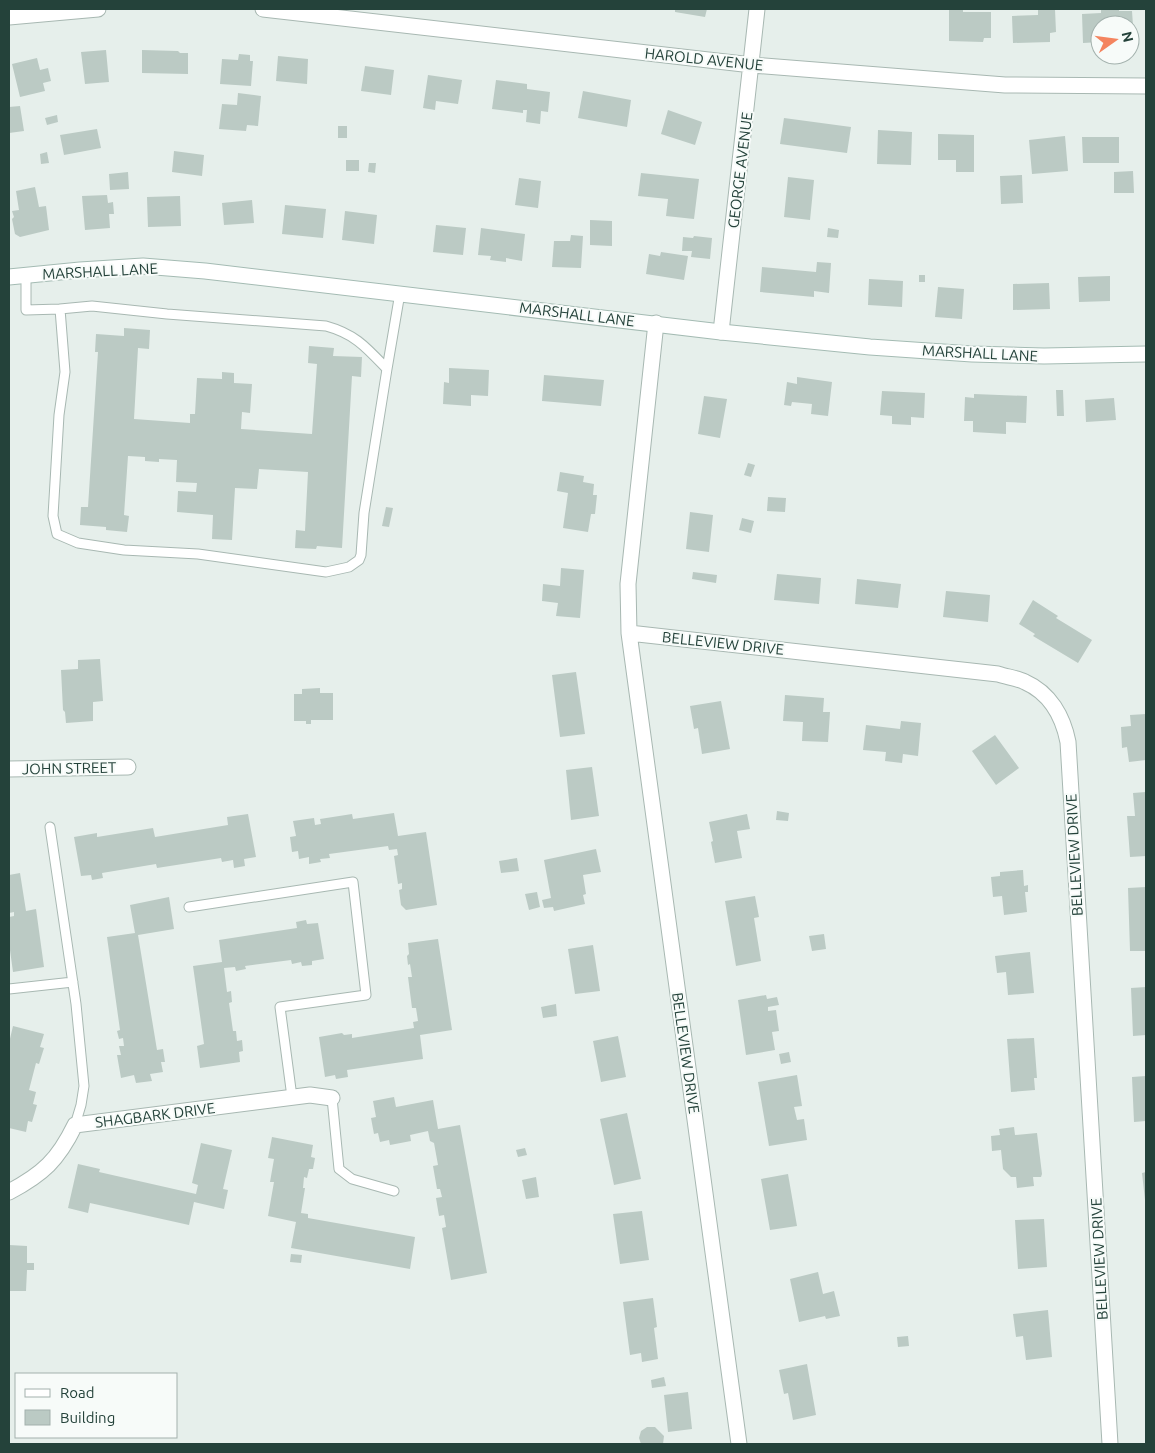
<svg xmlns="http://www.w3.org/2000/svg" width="1155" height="1453" viewBox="0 0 1155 1453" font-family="Ubuntu,sans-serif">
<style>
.building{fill:#bbcac4}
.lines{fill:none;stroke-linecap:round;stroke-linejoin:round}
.lane-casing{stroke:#a8b8b2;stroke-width:11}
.street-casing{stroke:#a8b8b2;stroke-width:17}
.secondary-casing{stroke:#a4bbb3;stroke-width:17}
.lane{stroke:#fff;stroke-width:9}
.street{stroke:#fff;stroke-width:15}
.secondary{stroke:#fff;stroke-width:15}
.labels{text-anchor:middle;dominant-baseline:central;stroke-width:4;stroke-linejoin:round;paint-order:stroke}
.street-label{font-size:15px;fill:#24423a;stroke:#f7fbf9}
</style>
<rect width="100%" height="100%" fill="#e6efeb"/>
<path class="building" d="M675 9H707L705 17 675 12Z
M949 9H963V12H991V38H984L983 42 949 41Z
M1038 9H1055L1056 32 1050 33V42L1013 43 1012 16 1038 15Z
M1101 9H1119V11H1132L1134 40H1130V25H1100V42L1083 43 1082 14 1101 13Z
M106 50 109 82 85 84 81 52Z
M142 50 178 51 180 53H188V74L142 73Z
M239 54 250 55V61H253L251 86 220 84 222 59 238 60Z
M278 56 308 59 307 84 276 81Z
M37 58 40 70 48 68 51 81 43 83 45 91 20 97 12 64Z
M365 66 394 70 391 95 361 91Z
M428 75 462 80 458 104 436 101 435 110 423 108Z
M496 80 527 84V89L550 92 548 112 541 111 540 124 526 122 527 110H523V113L492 109Z
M583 91 631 100 627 127 578 118Z
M238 93 261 96 258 126 247 125 246 131 219 129 222 104 237 105Z
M20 106 24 131 9 133V107Z
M668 110 702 122 695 145 661 134Z
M57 115 58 122 47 125 45 118Z
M784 118 851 127 847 153 780 144Z
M338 126H347V138H338Z
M97 129 101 148 64 155 60 135Z
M878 130 912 132 911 165 877 164Z
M938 134 974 135V172H956V160H938Z
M1065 136 1068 171 1032 174 1029 140Z
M1082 137H1119V163H1083Z
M174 151 204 155 202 176 172 172Z
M47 152 49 163 41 164 40 154Z
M346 160H359V171H346Z
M369 163H376L375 173 368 172Z
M1133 171 1134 193H1114V172Z
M128 172 129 189 110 190 109 174Z
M641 173 699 179 694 219 666 216 668 199 638 196Z
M1022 175 1023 203 1001 204 1000 176Z
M788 177 814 180 810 220 784 217Z
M519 178 541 181 538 208 515 205Z
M35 187 39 207 46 206 49 230 20 237 15 234 12 219 14 217 12 211 19 210 16 191Z
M107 195 108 203 113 202 114 214H109L110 228 85 230 82 196Z
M180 196 181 226 148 227 147 197Z
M252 200 254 223 224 225 222 203Z
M285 205 326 209 323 238 282 234Z
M345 211 377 215 374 244 342 240Z
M590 220 612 221V246L590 245Z
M436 225 466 228 463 255 433 252Z
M481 228 525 234 522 261 506 258V262L490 260 491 256 478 255Z
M828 228 839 230 838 238 827 237Z
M571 235 583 236 581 268 552 267 554 241H570Z
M694 236 712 238 710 259 691 257 692 251H682L683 237 693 238Z
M661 252 688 256 684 280 646 274 649 254 660 256Z
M817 262 831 263 829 293 814 291V297L760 292 762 267 816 272Z
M919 275H925V282H919Z
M1110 276V301L1079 302 1078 277Z
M869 279 903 281 902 307 868 305Z
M1049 283 1050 309 1013 310V284Z
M938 287 964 289 962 319 935 317Z
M124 328 150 330 149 349 138 348 134 419 190 423V414H195L197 378 222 379V372L234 373V383L252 384 250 413 242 412 241 429 312 434 317 364 308 363 309 346 334 348 333 356 362 357 361 377 352 376 342 548 317 546 316 549 295 548 296 530 305 531 308 472 259 469 257 489 235 488 232 540 212 539 213 515 177 512 178 491 196 492 197 483 176 482 177 460 159 459V462L145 461V457L128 456 124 515 129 516 127 532 106 530V527L80 525 81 507H88L98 352H95L96 334 124 336Z
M449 368 489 370 488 396 471 395V406L443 404 444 382 449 383Z
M544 375 604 380 601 406 542 401Z
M797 377 832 382 828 416 811 414 812 404 792 402 791 406 784 405 787 382 797 384Z
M1056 390H1063L1064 416H1057Z
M882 391 925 393 924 418 911 417V425L892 424V416L880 415Z
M974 394 1027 396 1026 423 1006 422V434L973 432V421H964L965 397 974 398Z
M704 396 727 399 720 438 698 434Z
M1114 398 1116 420 1086 422 1085 400Z
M748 463 755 465 751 477 744 475Z
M560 472 584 476 583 482 594 484 593 495H597L595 514H591L588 532 563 528 568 493 557 491Z
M768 497 786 498 785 512 767 511Z
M386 507 393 508 389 527 382 526Z
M690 512 713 515 709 552 686 549Z
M742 518 754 521 751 533 739 530Z
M561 568 584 570 580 618 556 616 558 603 542 601 543 584 560 586Z
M693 572 717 575 716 583 692 579Z
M777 574 821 578 819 604 774 600Z
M857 579 901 584 898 608 855 604Z
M946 591 990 595 988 622 943 617Z
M1033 600 1058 616 1056 618 1092 640 1078 663 1033 636 1035 634 1019 624Z
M100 659 103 701 93 702V721L66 723 65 712 63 710 61 670 78 669V660Z
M576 672 585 734 560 737 552 675Z
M320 688V693H333V720H311V724H306V721H294V694H302V689Z
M785 695 824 698 823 712H830L828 742 802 741 803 722 783 721Z
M721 701 730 749 702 754 698 728 694 729 690 706Z
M1146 714V760L1129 762 1127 747 1122 748 1121 727 1131 726 1130 715Z
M901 721 921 723 918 756 903 754 902 763 885 761 886 752 863 750 866 725 900 729Z
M995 735 1019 768 996 785 972 751Z
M592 767 599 816 571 820 566 770Z
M1146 792V856L1130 857 1127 816H1135L1133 793Z
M777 811 789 813 788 821 776 820Z
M394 813 398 836 426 832 437 905 406 910 401 905 399 890 402 889V883L398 884 394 856 398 855 397 849 389 850 388 846 329 854 330 858 320 859 321 862 309 864V857L299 859 298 851 292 852 290 837 296 836 293 821 314 818 315 825 321 824 320 819 352 814 353 819Z
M248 814 256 857 244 859 245 866 234 868 233 860 222 862 221 858 157 868 156 864 102 873 103 878 92 880 91 875 81 876 74 837 97 833V837L153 828 155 837 228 825 227 817Z
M747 814 750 829 737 831 742 858 715 863 711 842 713 841 709 822Z
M596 849 601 872 583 875 586 894 583 895 585 904 554 911 553 907 544 908 542 900 551 898 544 860Z
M517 858 519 871 501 873 499 861Z
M1023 870 1024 886 1028 885V892H1025L1027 912 1004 915 1002 896 993 897 991 877 1000 876V872Z
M20 873 26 911 36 909 44 967 13 972 9 943V917L14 916V912L9 913V875Z
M1146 887V951H1130L1128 888Z
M537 892 540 907 529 910 525 894Z
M755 896 759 917 754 918 761 961 736 966 725 901Z
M169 897 174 929 138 935 157 1050 163 1049 165 1062H161L163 1072 150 1074 152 1081 136 1083 134 1075 121 1078 117 1055H121L119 1046H124L123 1038 119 1039 117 1031 120 1030 107 937 135 933 130 905Z
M306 920 307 924 318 923 324 959 312 961V965L302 966 301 962 292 964 291 960 245 966 246 969 236 971 235 967 224 968 227 992 231 991 232 1002 229 1003 233 1031H236L237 1041 242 1040 243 1051 239 1052 240 1062 200 1068 197 1046 204 1044 193 966 222 962 219 940 297 928 296 922Z
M824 934 826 949 812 951 809 936Z
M438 939 452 1030 420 1035 423 1059 347 1070 348 1077 336 1079 335 1075 325 1077 319 1037 342 1033 344 1035 352 1034V1038L414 1028 413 1022 418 1021 416 1008H412L408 977H412L410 964 408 965 407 956 409 954 408 943Z
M593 945 600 991 575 994 568 949Z
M1030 952 1034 993 1008 995 1006 972 997 973 995 956Z
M1146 987V1035L1133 1036 1131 988Z
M766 995 767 999 777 997 779 1005 768 1007V1011L776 1010 779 1031 772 1032 775 1050 746 1055 738 1000Z
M556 1004 557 1016 543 1018 541 1007Z
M13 1026 44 1034 40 1047 44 1048 39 1064 36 1063 29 1090 36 1092 33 1104 37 1105 32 1122 28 1121 26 1132 9 1128V1043Z
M618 1036 626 1077 601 1082 593 1041Z
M1034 1038 1037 1078H1034L1035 1090 1011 1092 1007 1039Z
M789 1052 791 1062 781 1064 779 1054Z
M797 1075 802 1106 794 1107 797 1120 804 1119 807 1140 769 1146 758 1082Z
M1146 1076V1121L1134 1122 1132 1077Z
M394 1097 396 1107 433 1100 438 1129 460 1125 487 1273 451 1280 442 1228 446 1227 444 1215 439 1216 436 1198 442 1197 440 1189H437L433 1166 438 1165 434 1143 430 1141 428 1131 410 1135 411 1141 390 1145 389 1140 380 1142 378 1133 374 1134 371 1118 376 1117 373 1101Z
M627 1113 641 1179 614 1185 600 1119Z
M1014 1127 1015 1135 1037 1133 1042 1174 1041 1177H1033L1034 1186 1017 1188 1016 1177H1011L1003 1169 1001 1150 992 1151 991 1136 1000 1135 999 1129Z
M272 1137 313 1145 311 1157 315 1158 313 1169H309L307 1178 304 1177 303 1188H305L301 1213 308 1214V1218L415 1237 410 1269 291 1248 296 1222 268 1216 274 1182H270L274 1159 268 1158Z
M201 1143 232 1150 223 1189 228 1190 224 1209 194 1202 189 1225 90 1203 88 1213 68 1208 78 1164 100 1169 99 1172 196 1194 198 1185 192 1183Z
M525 1148 527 1155 518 1157 516 1150Z
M1146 1172V1199L1145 1200 1142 1173Z
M788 1174 797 1226 770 1230 761 1179Z
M536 1177 539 1197 526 1199 522 1180Z
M642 1211 649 1260 620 1264 613 1214Z
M1044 1219 1047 1267 1018 1269 1015 1220Z
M9 1245 27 1246V1263H34V1270H27L26 1291H9Z
M291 1254 302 1255 301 1263 290 1262Z
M818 1272 823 1294 834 1291 840 1316 826 1319 825 1316 799 1322 790 1279Z
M653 1298 657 1327 654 1328 658 1359 642 1362 641 1353 630 1355 623 1302Z
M1048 1310 1052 1357 1026 1360 1023 1336 1016 1337 1013 1314Z
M908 1336 909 1346 898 1347 897 1337Z
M807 1364 816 1415 793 1420 788 1393 784 1394 779 1370Z
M664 1377 666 1386 652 1388 651 1380Z
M688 1392 692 1429 668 1432 664 1395Z
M647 1427H655L664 1436 663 1444H641L639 1438 641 1431Z"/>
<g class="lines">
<defs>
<path id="lane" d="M26 275V310L60 309
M387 369 364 513 361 555 359 560 349 567 326 572 198 554 124 550 78 543 57 534 53 516 59 415 65 372 60 309 92 306 167 314 326 326C355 334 366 347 387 369L400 293
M50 827 76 1004 84 1086 81 1105 75 1125
M189 907 353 882 366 995 280 1007 292 1097
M9 989 73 982
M332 1098 339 1169 352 1179 394 1191"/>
<path id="street" d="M263 9 752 65 1005 85 1146 86
M9 17 98 9
M721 332 757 9
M629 633 628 584 656 323
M9 769 128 767
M9 1192C43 1174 58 1160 75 1125L310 1095 332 1098
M739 1444 629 633 998 674C1007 677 1017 678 1025 682 1050 693 1063 717 1068 742L1110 1444"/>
<path id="secondary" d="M9 277 80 270 143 266 205 271 721 332 870 347 972 354 1044 356 1146 354"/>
</defs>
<use href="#lane" class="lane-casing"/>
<use href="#street" class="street-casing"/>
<use href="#secondary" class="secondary-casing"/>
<use href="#lane" class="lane"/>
<use href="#street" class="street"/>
<use href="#secondary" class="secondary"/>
</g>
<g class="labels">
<g class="street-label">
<text transform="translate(704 59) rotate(6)">HAROLD AVENUE</text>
<text transform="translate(740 170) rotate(-83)">GEORGE AVENUE</text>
<text transform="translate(100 271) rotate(-3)">MARSHALL LANE</text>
<text transform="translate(577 314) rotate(7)">MARSHALL LANE</text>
<text transform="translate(980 353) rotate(3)">MARSHALL LANE</text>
<text transform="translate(723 643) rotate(6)">BELLEVIEW DRIVE</text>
<text transform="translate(69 768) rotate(-1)">JOHN STREET</text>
<text transform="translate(1074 855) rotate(-93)">BELLEVIEW DRIVE</text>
<text transform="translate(686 1053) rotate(82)">BELLEVIEW DRIVE</text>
<text transform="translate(155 1115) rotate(-7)">SHAGBARK DRIVE</text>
<text transform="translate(1099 1259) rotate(-93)">BELLEVIEW DRIVE</text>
</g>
</g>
<rect width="1155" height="1453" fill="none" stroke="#24423a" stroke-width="20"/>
<rect x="15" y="1373" width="162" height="65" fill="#f7fbf9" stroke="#a3b1ad"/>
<rect x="25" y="1389" width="25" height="8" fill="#ffffff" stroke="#a3b1ad"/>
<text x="60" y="1398" font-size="15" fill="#24423a">Road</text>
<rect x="25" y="1410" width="25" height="15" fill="#bbcac4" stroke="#a3b1ad"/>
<text x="60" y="1423" font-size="15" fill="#24423a">Building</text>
<g transform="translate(1115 40) rotate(76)"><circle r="24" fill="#f7fbf9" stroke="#a3b1ad"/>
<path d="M0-4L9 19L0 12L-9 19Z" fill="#f4845f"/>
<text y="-8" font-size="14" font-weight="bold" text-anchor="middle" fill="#24423a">N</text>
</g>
</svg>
